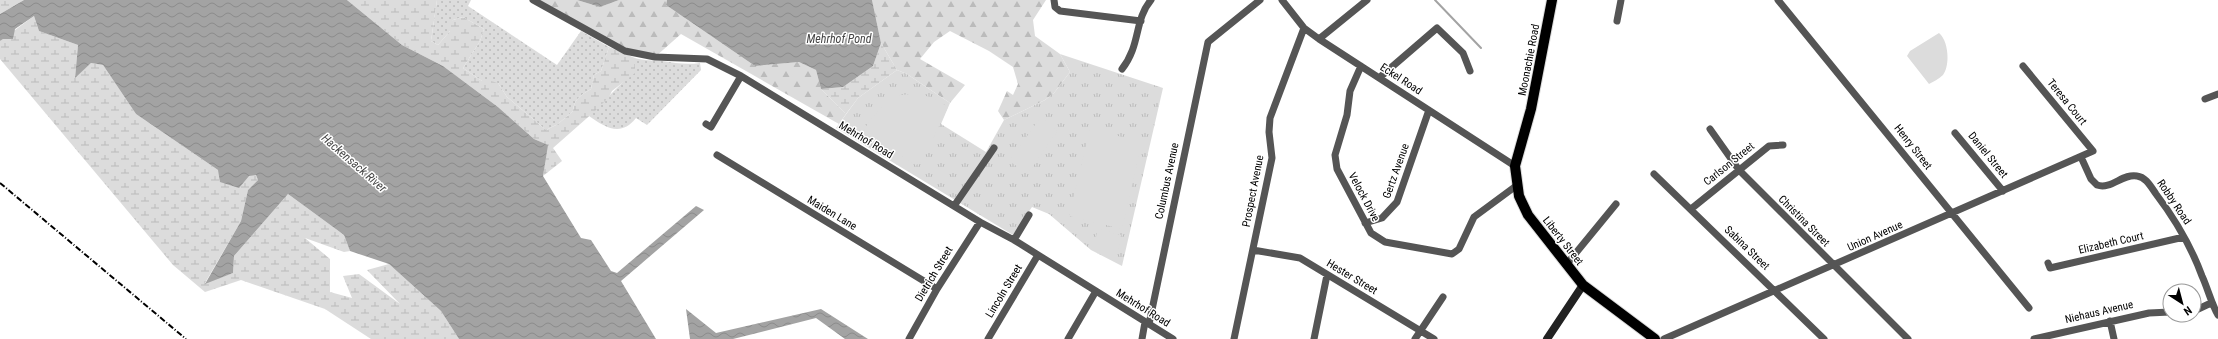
<svg xmlns="http://www.w3.org/2000/svg" width="2218" height="339" viewBox="0 0 2218 339" font-family="'Roboto Condensed',sans-serif">
<style>
.grass{fill:url(#grass-dots)}
.forest{fill:url(#forest-firs)}
.wetland{fill:url(#wetland-marsh)}
.park{fill:url(#park-tufts)}
.pitch{fill:#dcdcdc}
.water{fill:url(#water-waves)}
.lines{fill:none;stroke-linecap:round;stroke-linejoin:round}
.stream{stroke:#a3a3a3;stroke-width:2}
.primary-casing{stroke:#dbdbdb;stroke-width:12}
.street{stroke:#555;stroke-width:7}
.secondary{stroke:#222;stroke-width:8}
.primary{stroke:#000;stroke-width:10}
.rail{stroke:#000;stroke-width:2;stroke-dasharray:6 2 1 2;stroke-linecap:butt}
.labels{text-anchor:middle;dominant-baseline:central;stroke-width:3;stroke-linejoin:round;paint-order:stroke}
.street-label{font-size:11px;fill:#000;stroke:#fff}
.water-label{font-size:12px;font-style:italic;fill:#444;stroke:#fff}
</style>
<defs>
<pattern id="grass-dots" width="8" height="8" patternUnits="userSpaceOnUse"><rect width="8" height="8" fill="#dcdcdc"/><path d="M2 2h.1M6 6h.1" fill="none" stroke="#bbb" stroke-width="1.8" stroke-linecap="round"/></pattern>
<pattern id="forest-firs" width="22" height="20" patternUnits="userSpaceOnUse"><rect width="22" height="20" fill="#dcdcdc"/><path d="M5 1l3.5 6h-7zM16 11l3.5 6h-7z" fill="#bbb"/></pattern>
<pattern id="wetland-marsh" width="20" height="14" patternUnits="userSpaceOnUse"><rect width="20" height="14" fill="#dcdcdc"/><path d="M1 5h8M5 5V1M11 12h8M15 12V8" fill="none" stroke="#bbb"/></pattern>
<pattern id="park-tufts" width="24" height="20" patternUnits="userSpaceOnUse"><rect width="24" height="20" fill="#dcdcdc"/><path d="M3 7l-1-3M5 7V3M7 7l1-3M15 17l-1-3M17 17v-4M19 17l1-3" fill="none" stroke="#bbb"/></pattern>
<pattern id="water-waves" width="16" height="10" patternUnits="userSpaceOnUse"><rect width="16" height="10" fill="#a3a3a3"/><path d="M0 5q4-4 8 0t8 0" fill="none" stroke="#8b8b8b"/></pattern>
</defs>
<rect width="100%" height="100%" fill="#fff"/>
<path class="grass" d="M437 0H471L468 6 557 65 581 31 609 47 601 71 594 75 591 89C581 95 574 99 573 111L558 124 546 130 507 97 498 83 482 81 463 68 480 41 484 29 463 17 453 20 450 31 438 45 431 41Z
M635 58C645 61 652 60 662 61 676 63 686 65 700 63L701 70 647 125 636 118C621 137 606 128 589 116L623 82 634 62Z"/>
<path class="forest" d="M533 0H577L600 7 619 0H667L666 5 755 66 799 62 816 70 821 89 846 114 839 124 681 34 655 57 625 51Z
M872 0H1046L1033 20 1035 36 1060 54 1070 72 1054 93 1045 100 1004 120 998 111 1007 91 1013 95 1018 84 1013 67 989 51 950 31 934 42 920 59 965 85 950 103 907 74 897 70 881 43Z"/>
<path class="wetland" d="M0 0H24L0 14Z
M347 0H437L431 41 438 45 450 31 448 26 453 20 463 17 484 29 480 41 463 68 482 81 488 80 498 83 507 97 546 130 558 124 573 111C574 99 581 95 591 89L594 75 601 71 609 47 635 58V73L612 91 609 97 595 111 553 148 562 161 543 176 547 145 534 139 498 107 443 66 402 45Z
M34 16 39 31 78 45 75 77 91 63 103 65 136 114 218 170 256 175 258 180 248 190 241 221 205 283 233 273 234 256 288 194 344 235 350 251 344 252 305 238 330 259V292L352 298 343 276 359 274 400 304 367 270 389 264 441 311 459 339H371L325 309 241 280 205 292 173 265 0 59V41Z
M881 43 897 70 858 98 846 114 821 89 843 87 873 66Z"/>
<path class="park" d="M1060 54 1163 88 1122 266 1091 250 1049 214 1032 207 1013 235 836 128 858 98 897 70 907 74 950 103 941 124 986 152 1004 120 1045 100 1054 93 1070 72Z"/>
<path class="pitch" d="M1939 33C1949 41 1950 66 1943 75 1939 79 1933 82 1929 84L1907 56 1910 51Z
M918 94 934 98 948 107 922 162 916 165 862 133C870 118 886 101 902 95 907 94 913 94 918 94Z
M1039 119H1043L1057 130 1056 133 1029 172 1026 173 1012 163 1011 159Z
M1090 129 1142 142 1122 229 1069 216Z
M1098 229 1121 235 1118 251 1094 245Z"/>
<path class="water" d="M24 0H347L402 45 443 66 498 107 534 139 548 145 543 176 581 238 591 240 611 271 617 273 696 206 704 210 621 281 656 339H459L441 311 389 264 350 251 344 235 288 194 234 256 233 273 205 284 241 221 248 190 258 180 256 175 249 176 239 188 220 182 218 170 136 114 103 65 91 63 75 78 78 45 39 31 34 16 15 29 13 39H3L0 41V14Z
M577 0H619L600 7Z
M667 0H872L881 43 873 66 843 87 821 89 816 70 799 62 755 66 666 5Z
M686 309 716 333 821 309 868 339H845L816 318 733 339H690Z"/>
<g class="lines">
<path class="stream" d="M1435 0 1481 48"/>
<defs>
<path id="primary" d="M1552 0 1531 109 1515 166 1519 196 1528 215 1583 285 1655 339"/>
</defs>
<use href="#primary" class="primary-casing"/>
<path class="street" d="M533 0 625 51 655 57 707 59 741 76 980 222 1014 240 1173 339
M1054 0 1055 7 1060 11 1141 21
M1282 0 1304 28 1319 39 1515 166
M1778 0 2029 308
M1617 21 1621 0
M1319 39 1367 0
M1361 66 1350 91 1347 115 1335 155 1337 169 1371 233 1385 242 1452 254 1459 249 1474 217 1516 186
M1122 69C1141 45 1134 20 1151 0
M1379 78 1437 28 1463 53 1470 71
M2205 99 2218 94
M706 124 711 127 741 76
M1710 129 1739 170 1908 339
M1955 133 2003 191
M717 155 937 289
M2081 157 2091 179 2097 185C2111 190 2123 173 2137 176 2146 177 2151 187 2156 194 2175 219 2191 246 2202 276 2208 289 2211 303 2218 315
M1654 174 1824 339
M954 206 994 148
M1691 209 1769 146 1783 145
M1365 223 1382 218 1397 202 1429 110
M1014 240 1029 215
M1253 250 1300 258 1434 339
M2048 263 2050 268 2184 237
M1566 265 1616 204
M2194 311 2211 303
M2110 321 2114 339
M1149 324 1208 42 1260 0
M909 339 937 289 980 222
M988 339 1038 255
M1068 339 1096 291
M1142 339 1145 322
M1234 339 1272 158 1269 132 1270 118 1304 28
M1314 339 1327 275
M1415 339 1443 297
M1664 339 2093 151 2023 66
M2034 339 2149 313 2170 312"/>
<path class="secondary" d="M1547 339 1583 285"/>
<use href="#primary" class="primary"/>
<path class="rail" d="M0 183 186 339"/>
</g>
<g class="labels">
<g class="street-label">
<text transform="translate(1529 60) rotate(-79)">Moonachie Road</text>
<text transform="translate(1401 79) rotate(33)">Eckel Road</text>
<text transform="translate(2067 102) rotate(51)">Teresa Court</text>
<text transform="translate(866 140) rotate(31)">Mehrhof Road</text>
<text transform="translate(1913 147) rotate(52)">Henry Street</text>
<text transform="translate(1988 155) rotate(51)">Daniel Street</text>
<text transform="translate(1729 164) rotate(-39)">Carlson Street</text>
<text transform="translate(1396 171) rotate(-70)">Gertz Avenue</text>
<text transform="translate(1167 181) rotate(-78)">Columbus Avenue</text>
<text transform="translate(1253 191) rotate(-79)">Prospect Avenue</text>
<text transform="translate(1364 197) rotate(62)">Velock Drive</text>
<text transform="translate(2174 202) rotate(56)">Robby Road</text>
<text transform="translate(832 213) rotate(31)">Maiden Lane</text>
<text transform="translate(1804 221) rotate(45)">Christina Street</text>
<text transform="translate(1875 236) rotate(-24)">Union Avenue</text>
<text transform="translate(1563 241) rotate(52)">Liberty Street</text>
<text transform="translate(2111 243) rotate(-13)">Elizabeth Court</text>
<text transform="translate(1747 248) rotate(44)">Sabina Street</text>
<text transform="translate(934 274) rotate(-59)">Dietrich Street</text>
<text transform="translate(1352 277) rotate(31)">Hester Street</text>
<text transform="translate(1004 291) rotate(-59)">Lincoln Street</text>
<text transform="translate(1143 308) rotate(32)">Mehrhof Road</text>
<text transform="translate(2099 312) rotate(-13)">Niehaus Avenue</text>
</g>
<g class="water-label">
<text x="839" y="39">Mehrhof Pond</text>
<text transform="translate(354 163) rotate(41)">Hackensack River</text>
</g>
</g>
<g transform="translate(2182 303) rotate(144)"><circle r="19" fill="#ffffff" stroke="#999999"/>
<path d="M0-3L7 15L0 10L-7 15Z" fill="#000000"/>
<text y="-6" font-size="11" font-weight="bold" text-anchor="middle" fill="#000000">N</text>
</g>
</svg>
